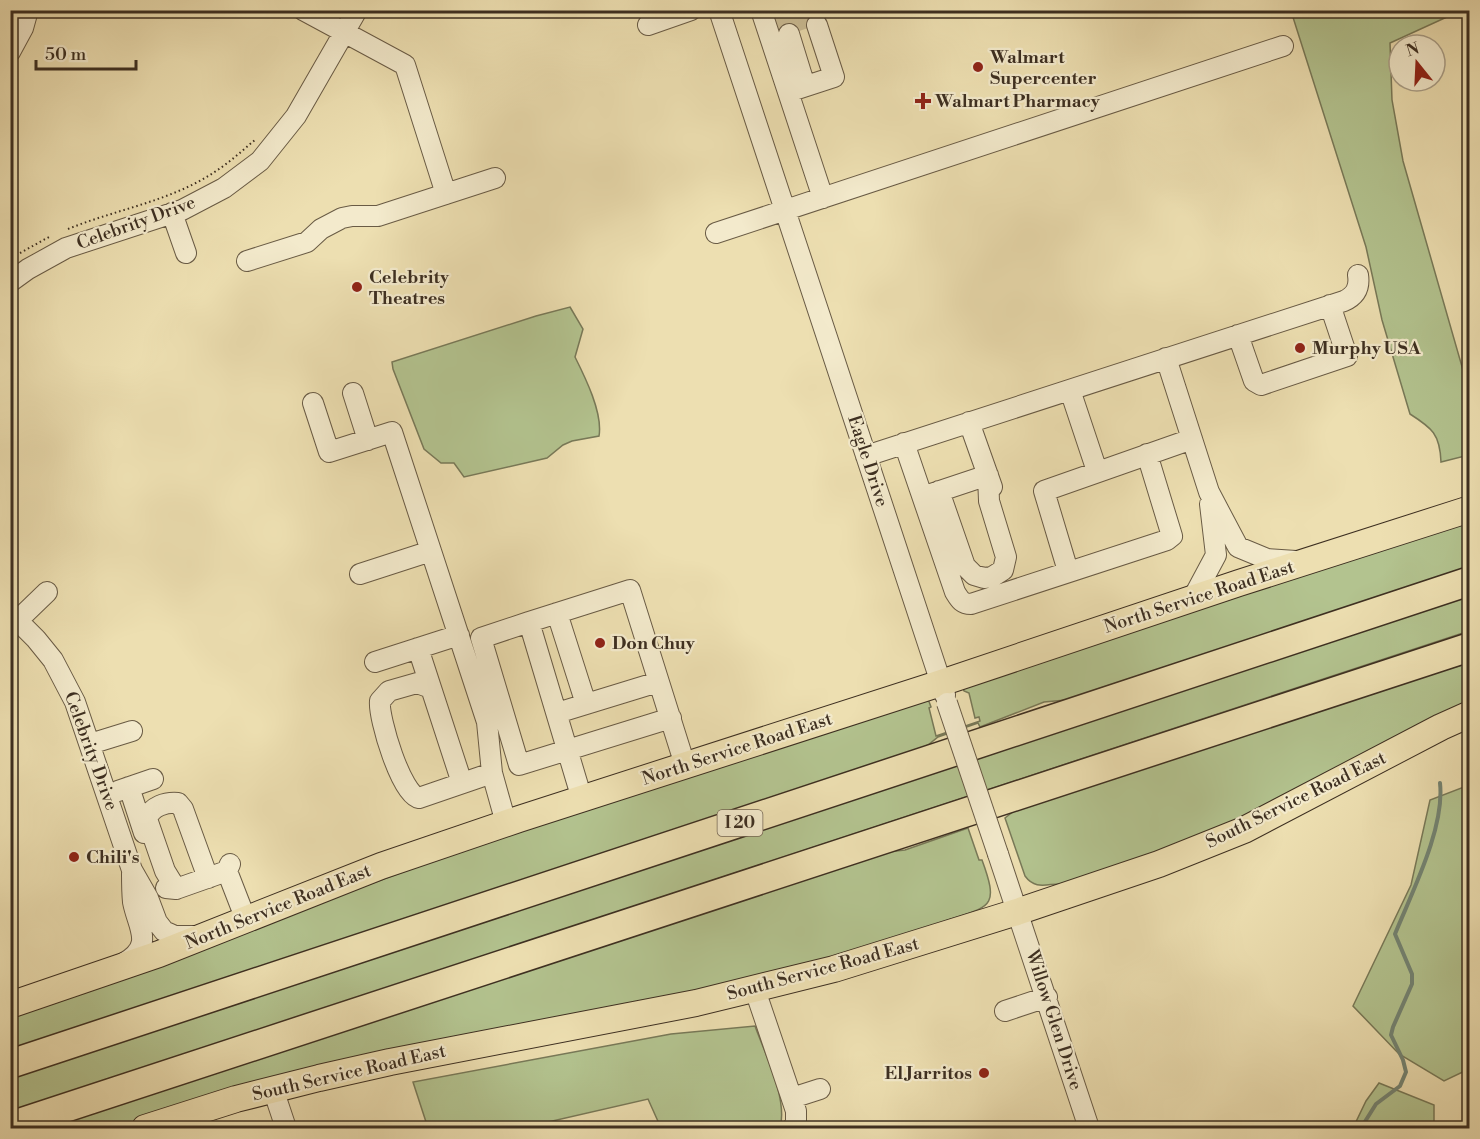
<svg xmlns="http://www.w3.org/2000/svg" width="1480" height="1139" viewBox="0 0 1480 1139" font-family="'Libre Bodoni',serif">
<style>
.green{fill:#b3c38f;stroke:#787958;stroke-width:1.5}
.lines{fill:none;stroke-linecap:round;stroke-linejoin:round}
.stream{stroke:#748473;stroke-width:4}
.minor-tunnel{stroke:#cabc94;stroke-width:20;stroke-dasharray:20 10;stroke-linecap:butt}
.minor-casing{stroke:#695b45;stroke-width:22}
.major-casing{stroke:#3d2f21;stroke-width:28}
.highway-casing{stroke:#3d2f21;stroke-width:31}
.path{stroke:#3d2f21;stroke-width:2;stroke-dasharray:1.5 3;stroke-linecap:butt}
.minor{stroke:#f3eacc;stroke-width:20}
.major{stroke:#eddfb1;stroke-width:26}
.highway{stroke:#eddfb1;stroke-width:28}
.minor-bridge-casing{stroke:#695b45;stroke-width:22;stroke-linecap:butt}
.minor-bridge{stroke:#f3eacc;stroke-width:20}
.poi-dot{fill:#8f2418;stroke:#f3eacc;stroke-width:2}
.labels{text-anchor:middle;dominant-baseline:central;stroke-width:4.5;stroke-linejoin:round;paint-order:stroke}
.shield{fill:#f3eacc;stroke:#746754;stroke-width:1.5}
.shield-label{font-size:16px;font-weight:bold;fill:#3d2f21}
.poi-label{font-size:18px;font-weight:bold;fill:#3d2f21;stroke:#f3eacc;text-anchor:start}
.street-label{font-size:18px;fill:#3d2f21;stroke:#f3eacc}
</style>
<rect width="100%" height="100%" fill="#eddfb1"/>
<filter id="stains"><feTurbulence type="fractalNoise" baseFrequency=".00333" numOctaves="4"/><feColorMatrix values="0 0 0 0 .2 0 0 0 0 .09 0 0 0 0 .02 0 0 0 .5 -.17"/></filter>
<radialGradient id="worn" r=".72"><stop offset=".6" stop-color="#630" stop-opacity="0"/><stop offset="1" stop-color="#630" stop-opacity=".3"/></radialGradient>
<path class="green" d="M1291 11H1460L1390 43 1392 100 1403 161 1469 391V455L1441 462C1440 434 1432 428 1410 414L1382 320 1366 247Z
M570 307 583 329 575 357C585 377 603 413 599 436L572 441 563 445 547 458 464 477 454 463H441L424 449 393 369 392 362 536 316Z
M1469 518V568L1066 700 1044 702 980 727 978 723 938 737 928 745 914 752 11 1052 10 1017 473 846 928 699 931 707 929 708 936 736 980 721 979 717 975 718 969 693 964 691 963 688Z
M1469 594V631L11 1112 10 1075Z
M1469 663V701L1279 801 1200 837 1063 884C1048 883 1036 891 1025 876L1005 818 1023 804 1367 692Z
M1469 785V1069L1444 1081 1399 1054 1353 1006 1411 885 1430 800Z
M968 828 979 860H982C1000 909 990 906 945 921L942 926 801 967 138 1121 117 1128H33L869 854 905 850Z
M755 1026C765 1054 788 1099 780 1128H661L648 1099 522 1128H428L413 1082 671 1034Z
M1379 1083 1434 1105V1122L1430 1128H1353L1366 1101Z"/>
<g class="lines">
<path class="stream" d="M1361 1128 1376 1104 1400 1086 1406 1072 1403 1060 1391 1035 1393 1027 1412 984V974L1395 934C1412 892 1445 828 1440 783"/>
<path class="minor-tunnel" d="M781 10 789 34
M802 10 808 28"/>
<defs>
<path id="minor" d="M303 10 405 65 446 194
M719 10 945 695
M761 10 823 198
M648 25 691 10
M789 34 805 86
M10 52 23 28 28 10
M788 92 834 77 817 25
M172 213 186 253
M716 233 1283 46
M247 261 307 242 321 229 342 218 352 216H378L495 178
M10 282 28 269 66 248 182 210 224 188 260 161 296 116 357 10
M1238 335 1254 381 1261 385 1347 356 1330 305
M1166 358 1209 492 1238 547 1267 559 1296 561
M1070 390 1097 471
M353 393 368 440
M313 403 329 452 392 432 487 722 492 773 506 823
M969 422 992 487
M904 443 955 592C960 600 962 604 971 604L1167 540 1172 536 1147 454
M866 456 1344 301C1355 296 1360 288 1358 275
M939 491 965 566 974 575 984 578 992 577 1003 570 1006 557 989 501 988 475
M928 495 988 475
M1068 571 1044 491 1192 439
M360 574 431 551
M1193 598 1216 555 1210 504
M10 613 36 639 53 660 75 702 132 870 148 898 157 922 164 931 175 936H198
M557 613 586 704
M18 620 47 592
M529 622 481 638 519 765 671 718
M418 648 462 783
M375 662 459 635
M431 688 417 683 389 691 380 701C378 718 402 796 419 798L492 773
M557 713 658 682
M90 744 132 731
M129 787 144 833
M118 791 153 779
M582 799 529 622 630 590 685 765
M998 854 1089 1128
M230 864 227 871 246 920
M166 888 176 889 227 871
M176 889 165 871 147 819C151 806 166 802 178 803L183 809 208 878
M124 963C155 945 138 928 133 902 132 892 132 882 132 873
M755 990 796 1111V1122L793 1128
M1005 1011 1047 997
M273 1089 286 1128
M792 1098 820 1089"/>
<path id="major" d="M10 1005 159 954 381 866 519 819 941 683 1239 583 1470 509
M145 1128 236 1099 319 1078 390 1062 696 1003 834 969 1017 912 1159 864 1244 830 1441 727 1470 714"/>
<path id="highway" d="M10 1064 1470 581
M10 1126 1470 647"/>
</defs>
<use href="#minor" class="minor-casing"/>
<use href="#major" class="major-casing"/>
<use href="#highway" class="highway-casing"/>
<path class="path" d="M68 229C117 209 172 201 216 171 230 162 243 150 256 139
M20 253 49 237"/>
<use href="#minor" class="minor"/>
<use href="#major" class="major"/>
<use href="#highway" class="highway"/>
<defs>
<path id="minor-bridge" d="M947 703 998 854"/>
</defs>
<use href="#minor-bridge" class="minor-bridge-casing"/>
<use href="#minor-bridge" class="minor-bridge"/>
</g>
<g class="poi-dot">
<circle cx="978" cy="67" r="6"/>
<path d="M920 92h6v6h6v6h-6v6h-6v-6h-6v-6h6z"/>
<circle cx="357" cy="287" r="6"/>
<circle cx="1300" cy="348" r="6"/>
<circle cx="600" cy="643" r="6"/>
<circle cx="74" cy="857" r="6"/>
<circle cx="984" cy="1073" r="6"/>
</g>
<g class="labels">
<rect class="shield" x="717.5" y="810" width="45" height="26" rx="4.5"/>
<g class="shield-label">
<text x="740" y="823">I 20</text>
</g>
<g class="poi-label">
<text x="990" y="57">Walmart<tspan x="990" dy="21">Supercenter</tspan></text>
<text x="935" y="101">Walmart Pharmacy</text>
<text x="369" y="277">Celebrity<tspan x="369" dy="21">Theatres</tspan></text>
<text x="1312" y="348">Murphy USA</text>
<text x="612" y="643">Don Chuy</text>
<text x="86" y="857">Chili's</text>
<text x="972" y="1073" text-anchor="end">El Jarritos</text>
</g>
<g class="street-label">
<text transform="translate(136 223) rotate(-20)">Celebrity Drive</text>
<text transform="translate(868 461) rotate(72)">Eagle Drive</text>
<text transform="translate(1199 597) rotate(-18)">North Service Road East</text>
<text transform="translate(737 749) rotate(-18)">North Service Road East</text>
<text transform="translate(91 751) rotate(70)">Celebrity Drive</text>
<text transform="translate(1296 800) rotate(-26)">South Service Road East</text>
<text transform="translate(278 907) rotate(-22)">North Service Road East</text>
<text transform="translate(823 969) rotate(-15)">South Service Road East</text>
<text transform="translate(1054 1020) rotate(72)">Willow Glen Drive</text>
<text transform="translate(349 1073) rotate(-13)">South Service Road East</text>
</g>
</g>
<rect width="1480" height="1139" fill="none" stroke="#eddfb1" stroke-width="36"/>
<rect x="12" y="12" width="1456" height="1115" fill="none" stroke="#3d2f21" stroke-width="3"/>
<rect x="18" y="18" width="1444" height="1103" fill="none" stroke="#3d2f21" stroke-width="1.5"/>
<g transform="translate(1417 63) rotate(342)"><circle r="28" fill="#f3eacc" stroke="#aa9f88" stroke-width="1.5"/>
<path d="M0-4.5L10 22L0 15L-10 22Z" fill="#8f2418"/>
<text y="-9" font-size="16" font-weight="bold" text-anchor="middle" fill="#3d2f21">N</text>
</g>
<path d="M36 60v9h100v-9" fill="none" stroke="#3d2f21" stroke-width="3"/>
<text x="45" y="60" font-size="18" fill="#3d2f21" stroke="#f3eacc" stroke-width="4.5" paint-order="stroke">50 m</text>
<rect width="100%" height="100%" filter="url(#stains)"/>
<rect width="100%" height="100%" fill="url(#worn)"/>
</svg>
